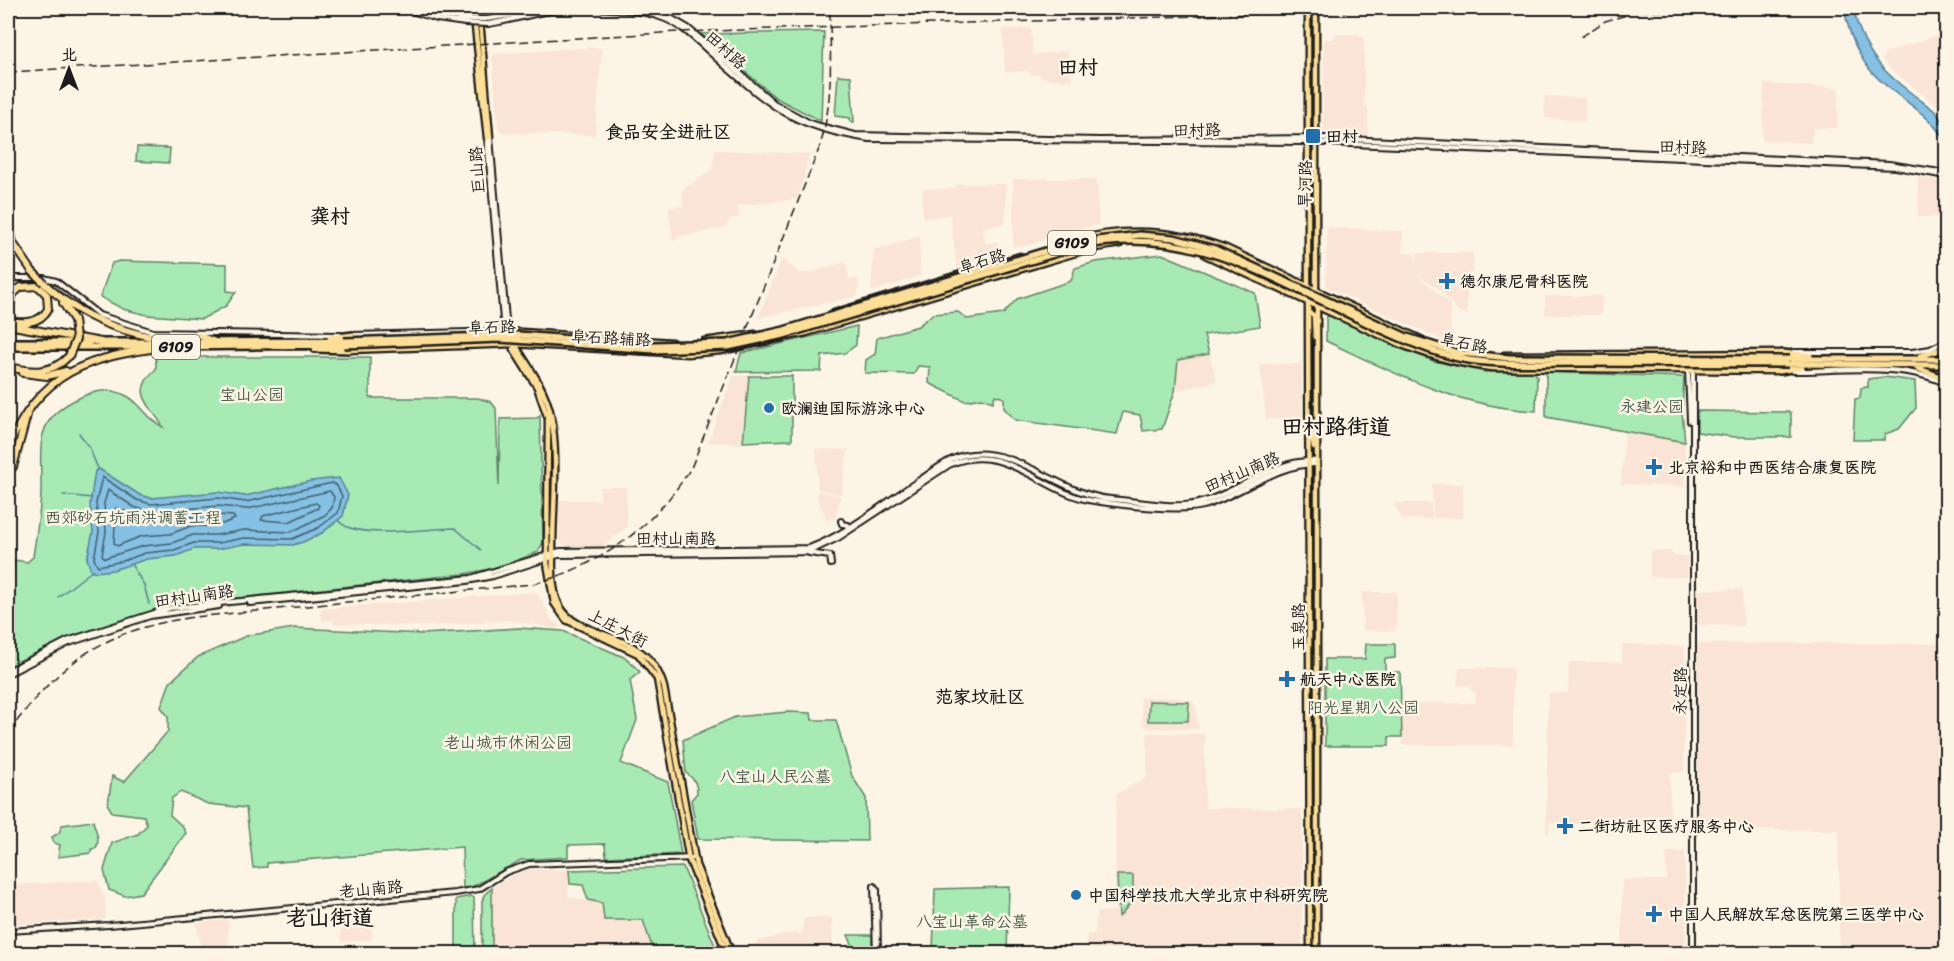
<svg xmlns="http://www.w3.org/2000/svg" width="1954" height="961" viewBox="0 0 1954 961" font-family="Sriracha,'LXGW WenKai TC',sans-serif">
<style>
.built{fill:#fae4d5}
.green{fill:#a7eab4;stroke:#628368;stroke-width:1.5}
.water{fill:#84c1e4;stroke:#5a7f94;stroke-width:1.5}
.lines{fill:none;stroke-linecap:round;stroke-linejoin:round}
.shore{stroke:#465e6c;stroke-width:1.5}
.stream{stroke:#5a7f94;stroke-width:1.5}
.secondary-casing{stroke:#1c1c1c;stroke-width:8}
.primary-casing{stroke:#1c1c1c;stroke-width:9}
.trunk-casing{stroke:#1c1c1c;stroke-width:10}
.motorway-casing{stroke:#1c1c1c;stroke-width:10}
.secondary{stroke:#fcf5e5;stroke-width:4}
.primary{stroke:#fdde96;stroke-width:4.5}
.trunk{stroke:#fdde96;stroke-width:5}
.motorway{stroke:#fdde96;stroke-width:6}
.rail{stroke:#1c1c1c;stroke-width:1.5;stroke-dasharray:9 4.5;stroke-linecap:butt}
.secondary-bridge-casing{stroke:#1c1c1c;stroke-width:8;stroke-linecap:butt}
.trunk-bridge-casing{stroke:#1c1c1c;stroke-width:10;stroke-linecap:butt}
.motorway-bridge-casing{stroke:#1c1c1c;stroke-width:10;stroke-linecap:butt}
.secondary-bridge{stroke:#fcf5e5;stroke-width:4}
.trunk-bridge{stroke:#fdde96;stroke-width:5}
.motorway-bridge{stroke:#fdde96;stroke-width:6}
.poi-dot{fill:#1f6fb2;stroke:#fcf5e5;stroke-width:2}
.labels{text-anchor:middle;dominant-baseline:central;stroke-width:5;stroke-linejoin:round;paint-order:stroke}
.shield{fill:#fcf5e5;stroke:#5f5d58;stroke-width:1.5}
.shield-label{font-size:15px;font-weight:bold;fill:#1c1c1c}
.street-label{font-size:16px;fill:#1c1c1c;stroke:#fcf5e5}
.poi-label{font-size:16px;font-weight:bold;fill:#1c1c1c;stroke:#fcf5e5;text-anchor:start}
.park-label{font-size:16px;fill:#465a4a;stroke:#fcf5e5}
.neighbourhood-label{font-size:18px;font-weight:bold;fill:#1c1c1c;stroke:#fcf5e5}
.quarter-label{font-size:20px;font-weight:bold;fill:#1c1c1c;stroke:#fcf5e5}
.district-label{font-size:22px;font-weight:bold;fill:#1c1c1c;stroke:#fcf5e5}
</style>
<rect width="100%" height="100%" fill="#fcf5e5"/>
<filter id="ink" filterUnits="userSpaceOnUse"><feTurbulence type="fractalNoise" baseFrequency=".0167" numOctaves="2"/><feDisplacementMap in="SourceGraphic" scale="12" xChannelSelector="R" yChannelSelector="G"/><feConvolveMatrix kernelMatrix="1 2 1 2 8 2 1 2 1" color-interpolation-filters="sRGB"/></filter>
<g filter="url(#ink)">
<path class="built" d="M1031 28 1033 55 1068 51 1072 81 1042 78 1040 74 1030 75 1029 71 1005 72 1003 29Z
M1946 32V113L1888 67 1882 59 1885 53Z
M1336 34H1358L1364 37V106H1368V135L1323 131 1324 39H1333Z
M596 47 602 49 595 135 504 133 498 128 492 54Z
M1764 84 1839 88 1837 128H1813L1811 143 1762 140Z
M1544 96 1585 98V121L1545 118Z
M715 150 810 154 797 199 738 206 739 217 731 219 724 228 678 237 673 242 668 208 683 206V189L712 170Z
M1918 177 1944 181V217H1918Z
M1013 179H1097L1099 225 1066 231 1027 246H1013Z
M958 184H1006V207L1005 224 983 227 985 243 998 242 999 247 994 253 957 268 950 215 923 218 922 205 923 189H953Z
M1327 228 1403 231V253L1415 254 1416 265 1417 253H1473V273L1467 274V315L1458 311 1438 288 1416 274 1450 304 1452 344 1326 287Z
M920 236V276L871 292 874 250Z
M782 259 799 273H809L846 262 850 280 859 278 858 296 758 318Z
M1545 296H1602L1601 315H1545Z
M1209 354 1217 381 1175 391 1178 359Z
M1260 364H1301L1302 420 1266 419Z
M733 376H749L741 444 708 442Z
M1625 432 1685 442 1686 487 1621 484Z
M816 449 848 450 841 494 818 489Z
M1432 484H1463V518H1433Z
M600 487H626L627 527 601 547 566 546 559 540V500H600Z
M817 491 841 496 835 519 827 520 818 500Z
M1393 503H1431L1432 519H1402Z
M1650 551H1672L1673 556H1688L1687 577H1650Z
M1742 589 1743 626 1698 625 1697 590Z
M537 592 553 622 559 624V629L508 620 430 626 334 624 333 620 322 621 320 609Z
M1362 592H1397L1396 631 1363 630Z
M1785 643 1945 644 1940 946 1839 949V830H1698V644Z
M1622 644 1685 646 1684 772 1670 773V816H1644L1640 818V823H1611V826L1550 822 1549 834H1546L1548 693H1568L1569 662H1622Z
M1459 668H1513V745H1402V704L1475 703 1476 692 1470 691V686H1457Z
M1170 697 1194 701 1199 729 1147 728 1143 725 1140 698Z
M1147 733 1205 734V808L1302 809V953L1086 954 1087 934H1095L1097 912 1115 911 1116 794 1147 777Z
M1666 852H1685L1686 949 1622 948V880H1667Z
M523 869 569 870 568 897 602 903 604 920 643 919 654 953H492V888L513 874 523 873Z
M97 880 105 899 106 919 8 925V885Z
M373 907 372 940 341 942 340 924 345 923V909Z
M804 918H832L833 953H737L734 946H755L756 942 784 934H802Z
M228 920V953H202L196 923Z"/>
<path class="green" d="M824 32 821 121 776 98 701 34Z
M838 75 851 76 854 122H851L850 118 835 116Z
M137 147 170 148 169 163 136 161Z
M1162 254 1255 293 1260 326 1204 335 1209 354 1178 360 1175 391 1162 429 1143 431 1140 415 1123 412 1117 434 1015 420 1004 408V398L995 395 993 402 982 398 965 401 929 383 930 367 918 366 914 374 865 373 866 360 875 354 877 338 918 326 933 314 958 312 967 319 1003 314 1017 299 1071 281 1075 268 1095 262Z
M119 261 227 264V291L236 292 226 306 202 319 147 315 123 309 100 297 112 263Z
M1328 315 1433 361 1485 372H1534L1537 376 1536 411C1457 407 1396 374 1326 341V319Z
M857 326 856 345 845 353 822 356 821 371 736 372 741 353Z
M156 357H370V398H478L491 402 496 408 499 486 500 419 537 418 540 415 543 542 538 552 500 567 464 574 173 605 78 634 8 666V615L14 560 27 562 33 557C36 536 40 514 41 493 42 447 31 419 81 397 96 390 110 388 125 395 141 402 146 419 163 427 151 405 129 393 156 369Z
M1546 372 1684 377 1682 412 1685 442 1546 417Z
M749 376H792V440L743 442Z
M1884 377 1915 381 1916 408 1899 429 1885 434 1884 440H1853L1855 399 1860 398 1861 388 1868 387V379Z
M1697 411 1788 412 1791 413V437H1734L1697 432Z
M294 628 423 634 519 628 563 631 626 658 640 672 630 680 637 720 621 763 668 782 681 854 606 857 605 844 568 845V857L521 860 472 887 463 888 462 847 267 863V867L253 868 246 808 208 804 181 792 172 798 170 815 182 826 186 833 141 893 125 896 109 890 104 870 112 843 138 834 147 825 144 816 112 812 108 805 112 776 124 782 168 731V716L161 707 170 682 198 657 246 636Z
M1366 644H1395V658L1385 659V672H1400L1402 737H1389V746H1325V659H1365Z
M1149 701 1189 702 1188 721H1148Z
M788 712 811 713 812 720H836L852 776 866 798 867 841 698 839 691 800 697 793C697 783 694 779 686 773L683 740 735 717Z
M93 821C95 829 101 840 96 848L91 849V853L58 857 60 845 54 843 52 837 59 833 62 825Z
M683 867 718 953H654L643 920H604L602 903 588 900 583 885 570 884 569 870Z
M1117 875H1133V900L1119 917Z
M1009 887 1007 953H933L935 889Z
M492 888V953H482V902L484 895Z
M471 896 474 898 475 953H456V899Z
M848 935H872V953H856Z"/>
<path class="water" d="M1844 8H1853C1867 65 1891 77 1936 112 1945 124 1947 129 1946 144 1930 110 1894 98 1871 71 1856 53 1848 30 1844 8Z
M99 469 140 495 151 498 218 492 245 496 311 481 339 478 348 495 343 516 322 533 303 542 293 545 244 544 218 549H194L176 556 147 559 113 570 96 572 91 570 87 559 93 532 90 504 95 471Z"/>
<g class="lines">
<path class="shore" d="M102 477 137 500 151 504 218 498 246 502 332 483 337 486 342 496 338 513 318 528 292 539 244 538 218 543H194L174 550 145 553 123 561 98 566 94 559 99 532 96 503Z
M108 490 134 507 151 512 218 506 247 509 330 491 334 497 332 508 325 515 291 532 244 530 217 535H193L172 543 143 546 105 558 102 555 106 532 104 503Z
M316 503 319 505 318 508 289 522 261 520 263 516Z
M116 508 148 520 218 515 233 516 235 519 217 526H191L170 534 142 536 117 546 114 543Z"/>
<path class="stream" d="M79 433 90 449 98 469
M63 495 92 498
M338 520C352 541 430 528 455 528L481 550
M131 564 144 585 149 604
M58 597 93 570"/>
<defs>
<path id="secondary" d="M402 8 437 19 465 23
M413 8 464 19
M609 8 647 10 669 17 688 28 775 104 812 124 855 135 1099 140 1325 138 1889 164 1946 173
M487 19 555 8
M488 24C509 21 530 14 551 11 581 7 632 7 660 17 682 24 698 42 715 57 772 107 791 127 869 139L1304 142 1896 167 1946 176
M487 138 504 332
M8 278H44L56 281 99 315 153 332 340 335
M353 335 507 331 490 137
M1793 352H1912L1930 349 1946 341
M1688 370 1690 421
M1793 371C1840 371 1904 362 1946 384
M841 521 842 524 848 525
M809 553 830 556 831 564
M250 603 467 581 493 576 558 555 809 552 838 538 949 465C1004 439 1042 494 1094 501 1120 505 1183 513 1207 505 1243 493 1279 463 1317 464
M8 671 67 641 170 608 471 578 560 551 809 548C849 533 885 502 921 479 935 470 949 458 965 455 1015 444 1060 495 1111 499 1139 501 1174 510 1202 502 1240 491 1277 458 1317 461
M8 674 69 643 150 616 219 606
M8 931 109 925 455 893 479 889 506 872 529 864 694 858
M876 954 874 886 877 890 878 954
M1693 954V370"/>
<path id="primary" d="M473 8 487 138
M479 8 490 137
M1308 8V288
M1071 241C1124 226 1174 229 1226 248L1423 340
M1205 255 1399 344C1430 356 1460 365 1493 368L1780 371
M1316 290V8
M1308 299 1310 954
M1317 304V954
M833 313 1020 256
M1309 313 1314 315 1315 337
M507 331 672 342
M704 341 755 334
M514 343C529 367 545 387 551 415 559 456 553 506 553 548 553 566 551 590 560 606 580 643 647 626 664 687L696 865 732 954
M513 349 537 387 548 419 547 563 554 603 566 620 638 654 657 679 689 860 727 954
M349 350 514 344 688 354 721 351 806 333 1089 249 1120 244
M1504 355 1783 353
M1311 430 1314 447H1317"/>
<path id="trunk" d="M198 335 214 341
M330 338 353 335
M8 342H90
M99 342H165
M174 342 344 341
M8 347H150
M162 347 344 345
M315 349 349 350
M1783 353 1810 356
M1920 356 1946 348
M1790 359H1946
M1788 364 1946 365
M1917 368 1946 379
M1780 371 1802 367"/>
<path id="motorway" d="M8 221 13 243 32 271
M44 283C83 321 125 333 177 342
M63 303 74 320
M8 312 13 294 21 287 38 286 47 295 48 309C39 325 23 323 8 321
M8 325 101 342
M8 367C31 372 51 375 69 356
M23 373 47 376 66 371
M8 449C38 372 90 356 166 347
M13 467 27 415"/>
</defs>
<use href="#secondary" class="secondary-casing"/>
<use href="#primary" class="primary-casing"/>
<use href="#trunk" class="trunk-casing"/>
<use href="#motorway" class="motorway-casing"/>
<use href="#secondary" class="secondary"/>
<use href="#primary" class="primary"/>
<use href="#trunk" class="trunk"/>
<use href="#motorway" class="motorway"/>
<path class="rail" d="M1740 11 1762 8
M1581 37 1605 21 1627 15
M8 72 678 32 1420 9 1697 11 1749 8
M8 733C61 661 103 630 194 617L533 584C602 565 653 528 691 468L819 149C834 102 830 57 830 8"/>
<defs>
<path id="secondary-bridge" d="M464 19H487
M465 23 488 24"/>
<path id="trunk-bridge" d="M344 341 518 335 654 345 727 343 784 330 1072 243 1140 235 1174 238 1215 249 1407 337 1458 353 1510 358 1790 359
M344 345 500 339 654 350 728 347 784 335 1074 248C1187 220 1274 280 1373 326 1400 338 1428 351 1458 358 1497 366 1539 363 1580 363 1649 363 1719 364 1788 364"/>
<path id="motorway-bridge" d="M32 271 44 283
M69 356 76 339 74 320"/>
</defs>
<use href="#secondary-bridge" class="secondary-bridge-casing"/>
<use href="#trunk-bridge" class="trunk-bridge-casing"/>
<use href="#motorway-bridge" class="motorway-bridge-casing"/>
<use href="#secondary-bridge" class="secondary-bridge"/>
<use href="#trunk-bridge" class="trunk-bridge"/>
<use href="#motorway-bridge" class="motorway-bridge"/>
</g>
</g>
<g class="poi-dot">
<rect x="1305" y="128" width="16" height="16" rx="3"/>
<path d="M1444 272h6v6h6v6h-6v6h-6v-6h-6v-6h6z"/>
<circle cx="769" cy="408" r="6"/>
<path d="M1651 458h6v6h6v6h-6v6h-6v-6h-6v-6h6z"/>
<path d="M1284 670h6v6h6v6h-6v6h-6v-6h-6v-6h6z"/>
<path d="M1562 817h6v6h6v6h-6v6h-6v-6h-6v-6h6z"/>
<circle cx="1076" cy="895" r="6"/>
<path d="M1651 905h6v6h6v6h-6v6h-6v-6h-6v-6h6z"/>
</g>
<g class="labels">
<g class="shield">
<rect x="1048" y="231" width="48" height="24" rx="4.5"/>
<rect x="152" y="335" width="48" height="24" rx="4.5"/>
</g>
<g class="shield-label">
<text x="1072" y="243">G109</text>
<text x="176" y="347">G109</text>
</g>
<g class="street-label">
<text transform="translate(726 50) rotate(42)">田村路</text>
<text transform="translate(1197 130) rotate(-1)">田村路</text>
<text transform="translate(1683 147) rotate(2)">田村路</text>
<text transform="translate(477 170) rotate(-94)">巨山路</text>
<text transform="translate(1305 184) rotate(-89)">旱河路</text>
<text transform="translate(982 261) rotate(-17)">阜石路</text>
<text transform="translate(492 327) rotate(-1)">阜石路</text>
<text transform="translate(611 338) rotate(3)">阜石路辅路</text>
<text transform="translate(1464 343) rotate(11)">阜石路</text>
<text transform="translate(1242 472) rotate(-23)">田村山南路</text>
<text x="676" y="538">田村山南路</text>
<text transform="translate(194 596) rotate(-8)">田村山南路</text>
<text transform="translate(1298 627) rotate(-90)">玉泉路</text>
<text transform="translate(618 628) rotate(27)">上庄大街</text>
<text transform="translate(1680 691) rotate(-90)">永定路</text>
<text transform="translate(371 889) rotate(-5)">老山南路</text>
</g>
<g class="poi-label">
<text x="1326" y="136">田村</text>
<text x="1460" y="281">德尔康尼骨科医院</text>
<text x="781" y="408">欧澜迪国际游泳中心</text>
<text x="1668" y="467">北京裕和中西医结合康复医院</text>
<text x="1300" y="679">航天中心医院</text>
<text x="1578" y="826">二街坊社区医疗服务中心</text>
<text x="1088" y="895">中国科学技术大学北京中科研究院</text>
<text x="1668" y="914">中国人民解放军总医院第三医学中心</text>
</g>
<g class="park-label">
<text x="252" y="394">宝山公园</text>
<text x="1652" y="406">永建公园</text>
<text x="133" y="517">西郊砂石坑雨洪调蓄工程</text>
<text x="1363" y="707">阳光星期八公园</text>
<text x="508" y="742">老山城市休闲公园</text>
<text x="775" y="776">八宝山人民公墓</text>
<text x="972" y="921">八宝山革命公墓</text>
</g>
<g class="neighbourhood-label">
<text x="668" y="132">食品安全进社区</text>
<text x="980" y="697">范家坟社区</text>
</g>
<g class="quarter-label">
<text x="1078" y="67">田村</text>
<text x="330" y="216">龚村</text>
</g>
<g class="district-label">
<text x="1336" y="426">田村路街道</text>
<text x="330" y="917">老山街道</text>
</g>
</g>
<rect width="1954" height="961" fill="none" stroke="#fcf5e5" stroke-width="30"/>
<rect x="15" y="15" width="1924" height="931" fill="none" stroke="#1c1c1c" stroke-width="2" filter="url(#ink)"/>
<g transform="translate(69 69)" stroke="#fcf5e5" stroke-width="4.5" paint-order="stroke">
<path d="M0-4.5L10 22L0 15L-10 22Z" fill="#1c1c1c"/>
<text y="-9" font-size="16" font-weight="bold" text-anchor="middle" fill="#1c1c1c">北</text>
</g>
</svg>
